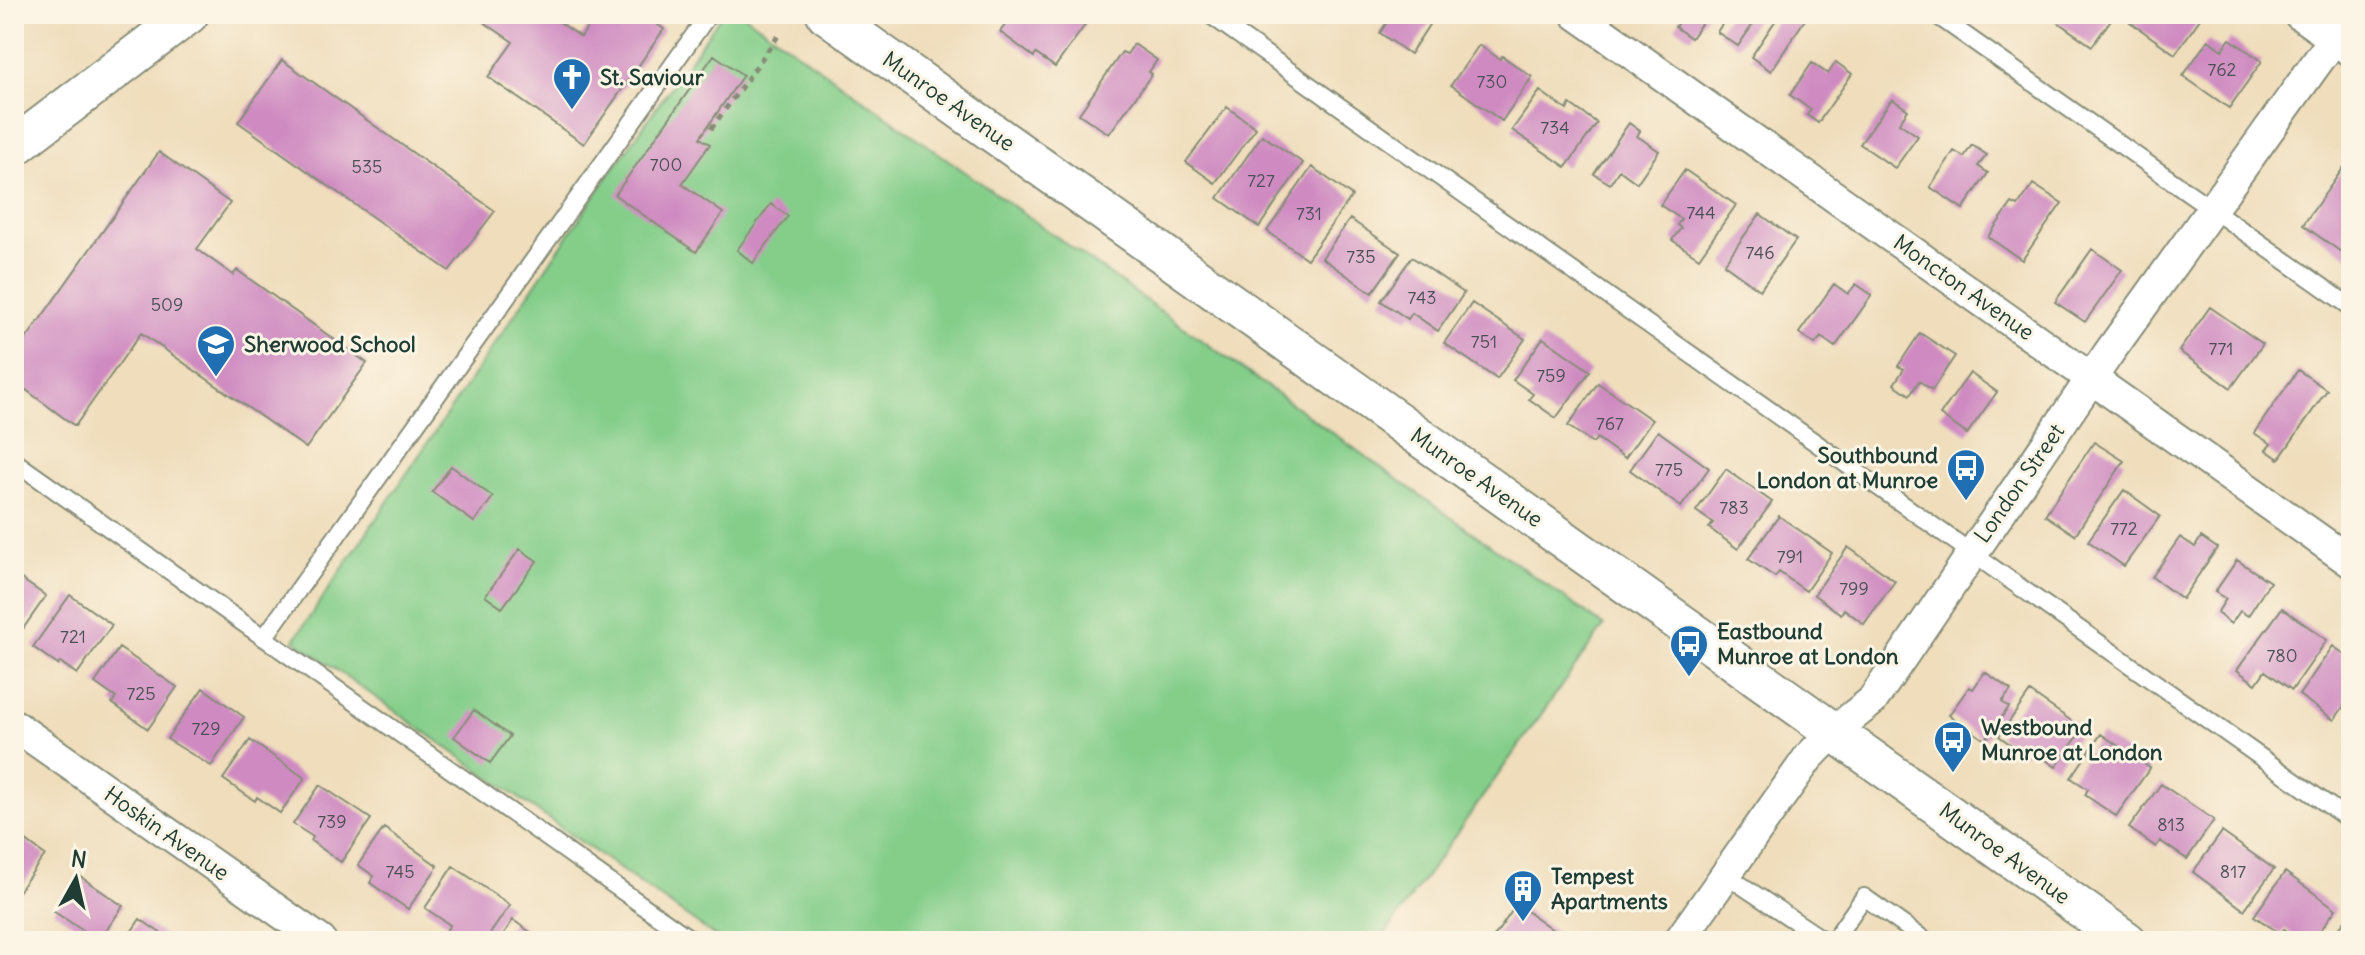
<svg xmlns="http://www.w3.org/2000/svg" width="2365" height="955" viewBox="0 0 2365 955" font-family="Delius,sans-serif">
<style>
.green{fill:#84ce8a;stroke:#52865f;stroke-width:2}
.building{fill:#cf8bc1}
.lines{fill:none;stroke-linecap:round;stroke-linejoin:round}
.service-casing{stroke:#878d78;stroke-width:20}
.minor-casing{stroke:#878d78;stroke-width:34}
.tertiary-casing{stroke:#878d78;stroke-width:42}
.path{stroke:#878d78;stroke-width:5;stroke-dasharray:6 6;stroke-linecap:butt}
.service{stroke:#fff;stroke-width:16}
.minor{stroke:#fff;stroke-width:30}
.tertiary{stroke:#fff;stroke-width:38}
.labels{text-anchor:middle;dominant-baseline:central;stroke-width:6;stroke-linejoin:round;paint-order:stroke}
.number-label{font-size:18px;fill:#4b5057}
.poi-label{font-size:22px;font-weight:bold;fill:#1f3d34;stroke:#fcf5e5;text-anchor:start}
.street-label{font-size:22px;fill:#1f3d34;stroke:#fcf5e5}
</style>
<rect width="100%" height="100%" fill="#fcf5e5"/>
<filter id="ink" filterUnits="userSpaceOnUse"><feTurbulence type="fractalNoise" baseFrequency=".0125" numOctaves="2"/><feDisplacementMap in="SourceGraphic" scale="16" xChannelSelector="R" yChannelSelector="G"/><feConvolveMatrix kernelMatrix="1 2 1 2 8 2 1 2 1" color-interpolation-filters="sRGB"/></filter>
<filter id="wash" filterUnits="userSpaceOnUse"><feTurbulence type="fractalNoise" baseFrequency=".006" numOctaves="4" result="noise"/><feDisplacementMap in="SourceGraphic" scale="32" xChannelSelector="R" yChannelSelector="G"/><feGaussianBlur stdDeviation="1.8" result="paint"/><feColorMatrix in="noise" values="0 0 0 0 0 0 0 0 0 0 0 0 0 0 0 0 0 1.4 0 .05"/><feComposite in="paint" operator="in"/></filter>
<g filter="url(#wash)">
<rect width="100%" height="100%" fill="#efddbb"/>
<path class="green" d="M722 14H743L1604 626 1380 941H722L294 640 603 184Z"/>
<g id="blocks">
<path class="building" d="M472 14H563L558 21 581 37 596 14H642L664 29 584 144 488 77 513 42Z
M1013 14H1070L1085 25 1055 67 1036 54 1034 57 1000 32Z
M1392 14H1436L1410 54 1380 33Z
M1675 14H1708L1691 38 1675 27 1681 18Z
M1729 14H1760L1738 46 1717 32Z
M1780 14H1801L1806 18 1771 71 1751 57Z
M2056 14H2115L2092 46 2052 18Z
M2136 14H2193L2200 19 2175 54 2130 22Z
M2230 39 2262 61 2229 108 2183 76 2208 40 2222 50Z
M1134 44 1157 60 1149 72 1152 74 1109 134 1079 114 1122 52 1127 54Z
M1479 45 1500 59 1502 56 1532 77 1502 121 1451 85Z
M714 55 743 75 700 138 710 144 682 184 723 213 696 252 615 195Z
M282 60 495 211 449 271 238 122Z
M1836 62 1852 74 1818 123 1807 115 1811 110 1790 95 1812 63 1828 74Z
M1540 91 1567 110 1570 104 1597 123 1566 167 1512 130Z
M1892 99 1908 110 1899 123 1918 136 1895 168 1860 144Z
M1227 107 1256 128 1215 183 1186 162Z
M1629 123 1640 131 1637 136 1659 151 1637 183 1619 170 1610 184 1594 174Z
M1262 135 1303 163 1259 227 1218 198Z
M1972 145 1987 155 1978 166 1988 173 1963 209 1930 187 1954 151 1964 157Z
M159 152 230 203 197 249 233 275 237 270 367 363 306 448 141 333 75 426 14 381V356Z
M2351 157V259L2303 225Z
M1312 167 1352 196 1307 259 1267 231Z
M1685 170 1736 205 1699 258 1672 240 1681 228 1677 225 1681 219 1660 205Z
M2033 184 2062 203 2022 260 1988 237 2012 203 2018 206Z
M771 204 788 216 753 263 737 250Z
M1760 214 1796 240 1760 290 1724 264Z
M1350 219 1400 253 1372 293 1322 258Z
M2092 249 2122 270 2085 322 2055 302Z
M1412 257 1464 293 1438 331 1412 313 1408 319 1381 301Z
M1834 284 1848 294 1856 284 1872 295 1835 347 1821 337 1815 344 1799 333Z
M1472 303 1525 339 1497 379 1444 343Z
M2210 307 2263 344 2231 388 2179 351Z
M1920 333 1955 356 1932 390 1919 381 1910 395 1894 384 1904 369 1898 366Z
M1543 338 1590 371 1556 418 1529 399 1533 394 1513 380Z
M2298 370 2327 390 2279 459 2266 450 2271 444 2254 433Z
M1970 373 1997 392 1967 434 1940 415Z
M1598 383 1652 420 1625 458 1597 438 1593 443 1568 426Z
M1658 431 1709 468 1681 507 1630 470Z
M2094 442 2124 461 2075 535 2045 515Z
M451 466 493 497 474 522 432 492Z
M1726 469 1772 502 1738 549 1709 528 1713 523 1696 511Z
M2124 490 2160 516 2124 566 2088 541Z
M1779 516 1832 553 1806 591 1779 572 1775 577 1748 559Z
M2180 537 2195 547 2201 537 2217 548 2182 599 2152 577Z
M1848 547 1895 581 1864 624 1844 609 1841 614 1814 595Z
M520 549 537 561 502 608 485 596Z
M2237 560 2270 582 2248 616 2240 611 2231 624 2217 613 2226 599 2215 592Z
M14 574 46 596 20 633 14 628Z
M70 595 112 625 77 674 60 662 58 665 33 647Z
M2282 608 2327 640 2292 690 2265 671 2256 684 2237 670Z
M2333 646 2351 659V696L2334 720 2299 695Z
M119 648 177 687 148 729 112 703 116 698 95 683Z
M1985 672 2011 690 2002 702 2009 707 1985 740 1949 715 1969 687 1973 689Z
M203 688 244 717 211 766 167 739Z
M2030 692 2083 729 2056 767 2029 748 2025 755 1999 736Z
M474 710 510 736 490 763 454 737Z
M2101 734 2150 768 2116 816 2085 795 2088 789 2071 778Z
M250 740 305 778 280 813 257 797 255 801 223 779Z
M2161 784 2214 820 2187 859 2160 841 2156 847 2129 828Z
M320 785 371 819 341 862 311 841 313 837 293 824Z
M384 828 438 866 408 909 370 883 374 876 358 865Z
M14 832 45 855 17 893 14 891Z
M2222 832 2274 869 2244 910 2193 872Z
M453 866 510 905 485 941H452L443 935 450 925 425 908Z
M2285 872 2336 909 2313 941H2301L2284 929 2281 934 2254 916Z
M78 875 123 906 99 941 53 911Z
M1517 904 1568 941H1491Z
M2351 911V941H2331Z
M140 919 172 941H125Z
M513 920 543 941H499Z"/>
</g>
</g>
<g filter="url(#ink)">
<use href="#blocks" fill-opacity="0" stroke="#878d78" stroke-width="2"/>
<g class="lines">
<defs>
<path id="service" d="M1209 14 2351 821
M1935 14 2351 307
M14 461 693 941
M264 638 709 14
M1726 875 1825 941
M1833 941 1864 897 1926 941"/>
<path id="minor" d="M1576 14 2351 562
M2299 14 2350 50
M14 725 321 941
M1679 941 1808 758 1834 731 1872 701 2108 354 2351 15"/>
<path id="tertiary" d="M826 14 2127 941
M14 147 189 14"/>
</defs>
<use href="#service" class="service-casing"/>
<use href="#minor" class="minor-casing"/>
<use href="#tertiary" class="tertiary-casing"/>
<path class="path" d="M711 129 781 32"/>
<use href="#service" class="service"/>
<use href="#minor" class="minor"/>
<use href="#tertiary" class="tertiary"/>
</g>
</g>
<defs>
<symbol id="church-pin" viewBox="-11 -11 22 30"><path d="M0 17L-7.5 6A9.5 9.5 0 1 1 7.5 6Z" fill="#1f6fb2" stroke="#fcf5e5"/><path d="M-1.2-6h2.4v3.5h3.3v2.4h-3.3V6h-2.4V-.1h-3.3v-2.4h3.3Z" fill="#fff"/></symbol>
<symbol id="school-pin" viewBox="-11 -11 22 30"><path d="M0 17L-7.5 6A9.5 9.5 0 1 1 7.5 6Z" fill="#1f6fb2" stroke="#fcf5e5"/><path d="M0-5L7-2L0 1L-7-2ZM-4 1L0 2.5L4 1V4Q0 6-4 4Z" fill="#fff"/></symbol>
<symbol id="bus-pin" viewBox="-11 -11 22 30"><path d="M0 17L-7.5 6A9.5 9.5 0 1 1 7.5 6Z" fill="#1f6fb2" stroke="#fcf5e5"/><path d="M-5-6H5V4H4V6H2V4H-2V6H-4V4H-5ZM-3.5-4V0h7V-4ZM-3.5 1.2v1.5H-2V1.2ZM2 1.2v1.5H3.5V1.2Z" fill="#fff"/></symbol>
<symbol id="building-pin" viewBox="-11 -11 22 30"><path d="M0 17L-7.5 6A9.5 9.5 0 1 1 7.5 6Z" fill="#1f6fb2" stroke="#fcf5e5"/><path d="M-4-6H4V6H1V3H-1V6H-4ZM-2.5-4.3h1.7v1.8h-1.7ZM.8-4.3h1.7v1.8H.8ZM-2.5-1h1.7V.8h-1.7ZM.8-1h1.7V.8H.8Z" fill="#fff"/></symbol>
</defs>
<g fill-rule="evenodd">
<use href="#church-pin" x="550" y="55" width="44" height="60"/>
<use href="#school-pin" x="194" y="322" width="44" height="60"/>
<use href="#bus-pin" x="1944" y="446" width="44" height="60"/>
<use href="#bus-pin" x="1667" y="622" width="44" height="60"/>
<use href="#bus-pin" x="1931" y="718" width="44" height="60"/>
<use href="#building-pin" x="1501" y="867" width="44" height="60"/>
</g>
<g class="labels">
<g class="number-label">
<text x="2222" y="69">762</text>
<text x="1492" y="81">730</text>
<text x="1555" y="127">734</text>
<text x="666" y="164">700</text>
<text x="367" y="166">535</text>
<text x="1261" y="180">727</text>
<text x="1701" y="212">744</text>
<text x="1309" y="213">731</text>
<text x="1760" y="252">746</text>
<text x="1361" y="256">735</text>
<text x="1422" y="297">743</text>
<text x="167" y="304">509</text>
<text x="1484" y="341">751</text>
<text x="2221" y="348">771</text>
<text x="1551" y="375">759</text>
<text x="1610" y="423">767</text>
<text x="1669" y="469">775</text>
<text x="1734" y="507">783</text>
<text x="2124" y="528">772</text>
<text x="1790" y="556">791</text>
<text x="1854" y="588">799</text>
<text x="73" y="636">721</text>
<text x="2282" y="655">780</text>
<text x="141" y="693">725</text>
<text x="206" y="728">729</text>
<text x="332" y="821">739</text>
<text x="2171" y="824">813</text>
<text x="400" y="871">745</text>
<text x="2233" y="871">817</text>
</g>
<g class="poi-label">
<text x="600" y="77">St. Saviour</text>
<text x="244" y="344">Sherwood School</text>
<text x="1938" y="455" text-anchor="end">Southbound<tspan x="1938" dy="25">London at Munroe</tspan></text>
<text x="1717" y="631">Eastbound<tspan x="1717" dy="25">Munroe at London</tspan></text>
<text x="1981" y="727">Westbound<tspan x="1981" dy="25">Munroe at London</tspan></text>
<text x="1551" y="876">Tempest<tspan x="1551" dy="25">Apartments</tspan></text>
</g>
<g class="street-label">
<text transform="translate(949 101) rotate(35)">Munroe Avenue</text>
<text transform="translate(1964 287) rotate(35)">Moncton Avenue</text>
<text transform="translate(1477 477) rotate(35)">Munroe Avenue</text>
<text transform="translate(2019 483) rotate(-55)">London Street</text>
<text transform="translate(167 833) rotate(35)">Hoskin Avenue</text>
<text transform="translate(2005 853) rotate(36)">Munroe Avenue</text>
</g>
</g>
<rect width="2365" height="955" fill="none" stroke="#fcf5e5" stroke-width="48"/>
<g transform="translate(76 879) rotate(8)" stroke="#fcf5e5" stroke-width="6" paint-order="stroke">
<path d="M0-6L14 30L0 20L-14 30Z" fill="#1f3d34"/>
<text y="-12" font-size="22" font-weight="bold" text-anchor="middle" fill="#1f3d34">N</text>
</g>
</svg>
